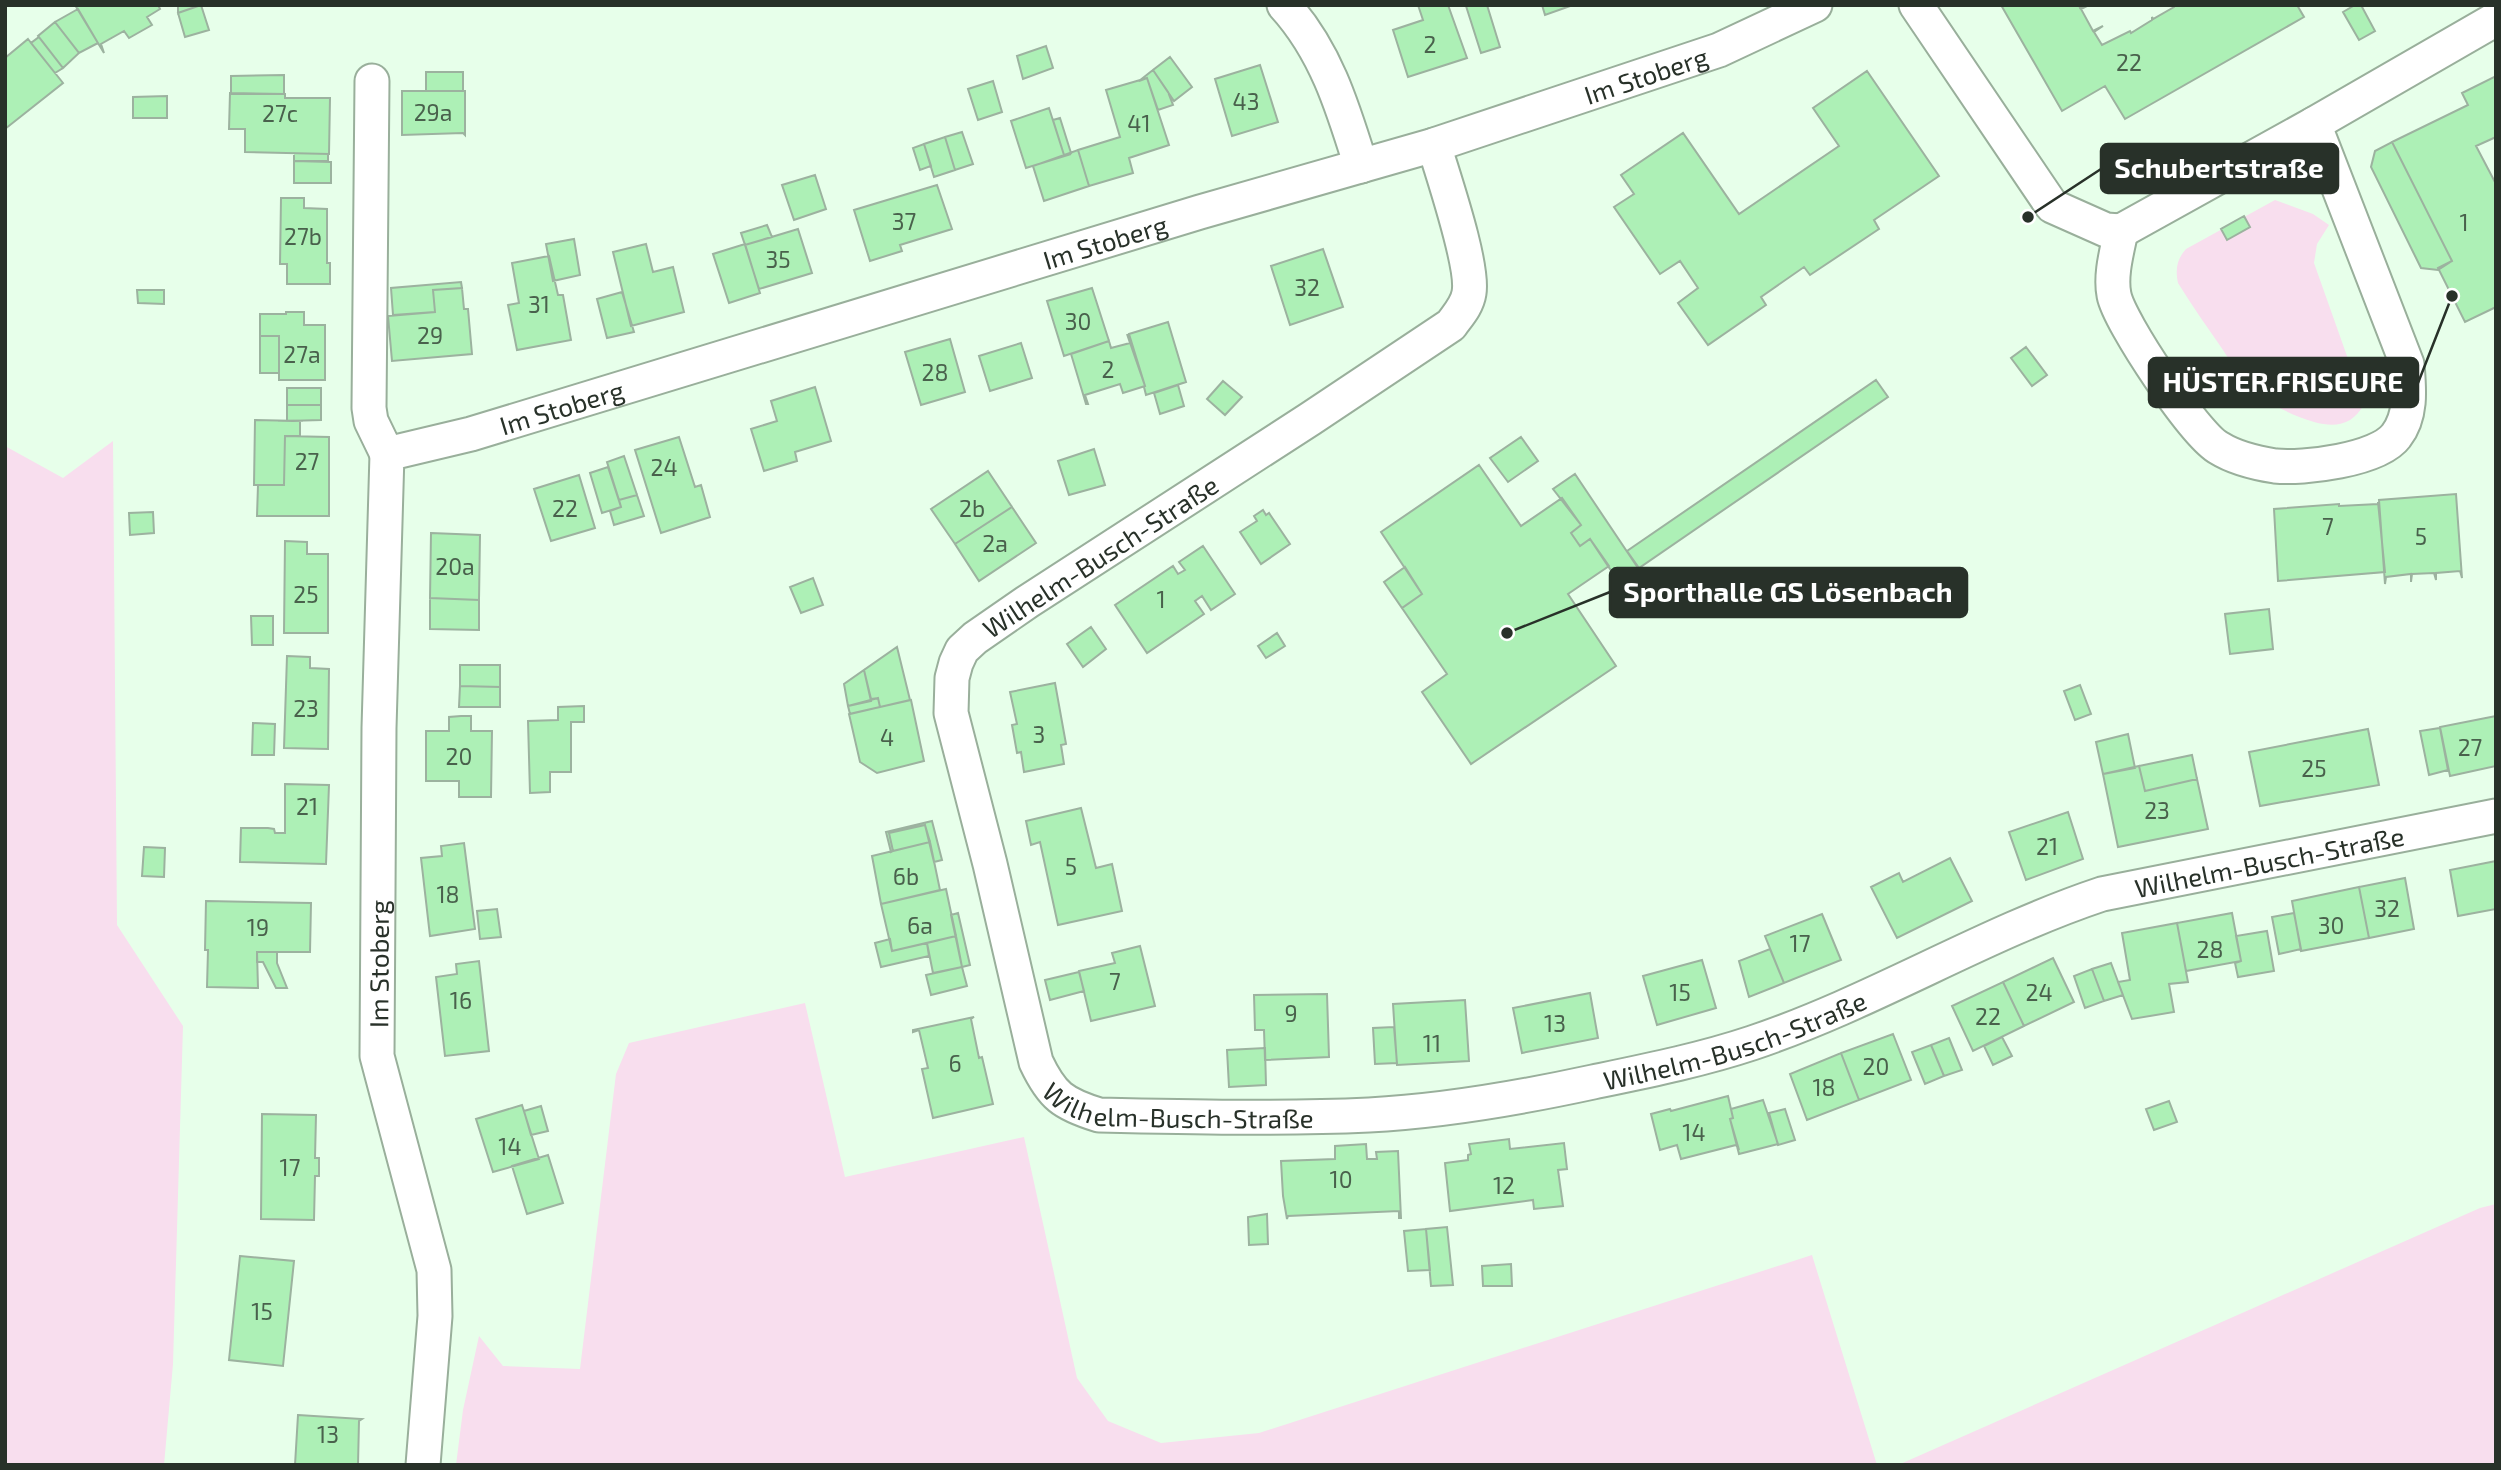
<svg xmlns="http://www.w3.org/2000/svg" width="2501" height="1470" viewBox="0 0 2501 1470" font-family="'Exo 2',sans-serif">
<style>
.green{fill:#f8deee}
.building{fill:#adf0b6;stroke:#9cb29f;stroke-width:2}
.lines{fill:none;stroke-linecap:round;stroke-linejoin:round}
.minor-casing{stroke:#99af9b;stroke-width:37}
.minor{stroke:#fff;stroke-width:33}
.labels{text-anchor:middle;dominant-baseline:central;stroke-width:6;stroke-linejoin:round;paint-order:stroke}
.number-label{font-size:23px;fill:#49614c}
.street-label{font-size:26px;fill:#283129;stroke:#fff}
.leader{fill:none;stroke:#283129;stroke-width:2.5}
.callout-dot{fill:#283129;stroke:#fff;stroke-width:2.5}
.callout{fill:#283129;stroke:#283129;stroke-width:2.5}
.callout-label{font-size:28px;text-anchor:middle;font-weight:bold;fill:#fff}
</style>
<rect width="100%" height="100%" fill="#e7ffea"/>
<path class="green" d="M2275 200 2313 214 2329 225 2317 244 2314 263 2364 404C2353 425 2336 428 2314 422 2294 416 2273 406 2256 393 2242 382 2233 365 2223 350 2208 328 2192 306 2178 283 2175 269 2177 259 2186 249Z
M113 441 117 925 183 1026 173 1364 164 1465H5V446L63 478Z
M805 1003 845 1177 1024 1137 1077 1378 1108 1421 1161 1443 1259 1433 1812 1255 1877 1465H456L463 1410 479 1336 503 1366 580 1369 616 1074 629 1043Z
M2496 1204V1465H1898L2480 1208Z"/>
<path class="building" d="M75 5H158L160 9 147 17 152 25 129 38 124 31 101 44 104 53Z
M178 5H201L178 13Z
M201 5 209 30 185 37 178 13Z
M1418 5H1448L1467 58 1408 77 1393 30 1423 20Z
M1470 5H1487L1500 47 1481 53 1466 6Z
M1542 5H1573L1545 15Z
M2001 5H2079L2080 8 2089 5 2081 9 2093 31 2103 26 2094 32 2102 45 2130 31 2131 33 2152 20V17L2153 19 2174 7V5H2297L2304 17 2125 119 2105 86 2062 111Z
M2355 5H2361L2375 31 2359 40 2343 12Z
M78 9 98 43 79 53 55 22Z
M55 22 79 53 63 68 38 36Z
M39 37 63 68 55 73 31 43Z
M28 39 63 83 5 129V58Z
M1046 46 1053 68 1023 79 1017 56Z
M1170 57 1192 87 1174 101 1153 70Z
M1260 65 1278 122 1232 136 1215 79Z
M1153 70 1168 92 1173 105 1158 110 1147 78 1139 81Z
M1867 71 1939 176 1874 220 1879 229 1810 275 1804 267 1761 297 1766 305 1708 345 1678 303 1698 288 1680 261 1660 274 1614 207 1634 194 1621 175 1683 133 1739 214 1839 146 1813 108Z
M426 72H463V91H426Z
M284 75V94H231V76Z
M2496 76V137L2476 146 2496 184V307L2465 322 2438 268 2452 261 2392 142 2468 105 2462 93Z
M1147 78 1169 145 1129 158 1133 173 1089 186 1078 150 1120 137 1106 90Z
M993 81 1002 112 978 120 968 89Z
M402 91H465V135L463 133 402 135Z
M230 93 285 94V98H330L329 154 245 152V129H229Z
M167 96V118H133V97Z
M1049 108 1064 155 1071 154 1026 168 1011 121Z
M1060 118 1071 153 1064 155 1053 120Z
M962 132 973 164 955 170 945 137Z
M945 137 955 170 934 177 924 144Z
M2392 142 2452 261 2438 270 2421 268 2371 167 2375 151Z
M924 144 931 166 920 170 913 148Z
M1078 150 1089 186 1044 201 1033 166Z
M294 154H328V161H294Z
M294 161 331 162V183H294Z
M815 175 826 209 794 220 782 185Z
M937 185 952 229 900 245 902 251 870 261 854 210Z
M281 198H304V208L327 209V263H330V284H287V264H280Z
M2244 216 2250 227 2227 240 2221 229Z
M767 225 772 237 745 245 741 233Z
M798 229 812 273 759 289 745 245Z
M574 239 580 275 553 281 546 244Z
M646 244 653 272 673 267 684 312 631 326 613 252Z
M745 244 760 293 729 303 713 254Z
M1323 249 1343 307 1290 325 1271 266Z
M549 256 558 295H563L571 340 517 350 508 305 519 303 512 263Z
M461 282 462 288 433 290 435 312 393 315 391 288Z
M462 288 464 309H468L472 354 392 361 388 316 435 312 433 290Z
M1092 288 1109 341 1064 356 1047 301Z
M137 290H164V304L138 303Z
M622 292 634 332 607 338 597 299Z
M286 312H304V325H325V380H279V336H260V314H286Z
M1168 322 1186 382 1146 395 1144 387 1145 386 1129 334Z
M1127 334 1145 386 1123 393 1120 384 1085 395 1088 404H1086L1071 354 1109 341 1111 348 1130 343Z
M260 336H279V373H260Z
M950 339 965 392 921 405 905 352Z
M1021 343 1032 378 990 391 979 356Z
M2026 347 2047 375 2032 386 2011 358Z
M1876 380 1888 397 1639 568 1627 551Z
M1223 381 1242 397 1225 415 1207 399Z
M1178 385 1184 406 1160 414 1154 393Z
M815 387 831 441 795 452 797 461 764 471 751 429 777 421 771 401Z
M287 388H321V405H287Z
M287 405H321V420L287 421Z
M255 420 300 421V436H285L284 485H254Z
M285 436 329 437V516H257L258 485H284Z
M679 437 695 487 701 485 710 517 661 533 635 450Z
M1521 437 1538 461 1508 482 1490 458Z
M1094 449 1105 485 1069 495 1058 461Z
M624 456 637 495 619 500 607 462Z
M1479 465 1521 526 1562 498 1581 525 1571 533 1580 546 1590 539 1609 566 1568 594 1616 666 1471 764 1422 692 1447 674 1402 608 1422 594 1381 532Z
M608 467 621 507 602 513 590 473Z
M988 471 1012 507 955 544 931 509Z
M1575 474 1644 577 1624 590 1590 539 1580 546 1571 533 1581 525 1553 489Z
M579 475 595 528 551 541 534 489Z
M2456 494 2462 578 2460 571 2436 573V580L2434 573 2412 574 2411 582V574L2386 577 2385 584 2379 500Z
M637 495 644 516 614 525 610 511 621 507 619 500Z
M2378 502 2385 572 2278 581 2274 509 2339 504V506L2378 504Z
M1012 507 1036 543 979 581 955 544Z
M1263 510 1266 515 1269 513 1290 544 1261 564 1240 532 1257 521 1254 516Z
M153 512 154 533 130 535 129 513Z
M431 533 480 535 479 600 430 598Z
M285 541 307 542V554H328V633H284Z
M1203 546 1235 594 1211 610 1202 596 1195 601 1204 614 1147 653 1115 605 1173 566 1178 574 1185 570 1179 562Z
M1405 567 1422 594 1402 608 1384 582Z
M813 578 823 605 801 613 790 587Z
M430 598 479 600V630L430 629Z
M2269 609 2273 649 2230 654 2225 614Z
M251 616H273V645H252Z
M1091 627 1106 649 1083 667 1067 644Z
M1277 633 1285 646 1266 658 1258 646Z
M897 647 910 700 880 707 878 698 871 699 864 670Z
M287 656 310 657V668L329 669 328 749 284 748Z
M460 665H500V687L460 686Z
M864 670 871 701 848 706 844 684Z
M1055 683 1066 744 1061 745 1064 764 1024 772 1021 752 1017 753 1012 725 1017 724 1010 692Z
M2080 685 2091 714 2075 720 2064 691Z
M460 686 500 687V707H459Z
M878 698 880 707 850 714 848 706Z
M911 700 924 761 877 773 860 762 849 714Z
M584 706V722H571V772H550V792L530 793 528 721 558 720V707Z
M461 716H471V731H492L491 797H459V781H426V731H449V717Z
M2496 716V766L2450 776 2440 727Z
M253 723 275 724 274 755H252Z
M2440 728 2448 770 2429 775 2420 731Z
M2368 729 2379 785 2260 806 2249 752Z
M2128 734 2135 768 2103 774 2096 742Z
M2192 755 2197 779 2145 791 2139 766Z
M2139 766 2145 791 2197 779 2208 829 2118 847 2103 774Z
M285 784 329 785 326 864 240 862 241 828H268L274 829 275 833H285Z
M1081 808 1096 868 1112 864 1122 911 1058 925 1040 842 1031 845 1026 821Z
M2068 812 2083 859 2026 880 2009 832Z
M932 821 942 860 934 862 925 825 889 833 893 851 891 852 886 832Z
M925 825 930 842 893 851 889 833Z
M930 842 940 890 881 904 872 856Z
M464 843 475 929 430 936 421 858 442 856 441 846Z
M144 847 165 848 164 877 142 876Z
M1950 858 1972 901 1897 938 1871 887 1899 873 1903 882Z
M2496 861V909L2458 916 2450 870Z
M2405 878 2414 929 2369 938 2359 887Z
M2359 887 2369 938 2301 951 2292 901Z
M946 889 956 936 892 951 881 904Z
M206 901 311 903 310 952H257L258 988 207 987 208 950H205Z
M497 909 501 937 480 939 477 911Z
M958 913 970 965 962 967 951 915Z
M2232 913 2241 961 2186 971 2177 923Z
M2294 913 2301 949 2279 954 2272 917Z
M1822 914 1841 960 1784 983 1765 936Z
M2177 923 2188 982 2169 984 2174 1012 2132 1019 2118 982 2130 980 2122 933Z
M2267 931 2274 971 2238 977 2235 963 2241 961 2236 936Z
M956 936 962 967 933 973 927 943Z
M890 939 892 951 927 943 929 956 881 967 875 943Z
M1140 946 1155 1006 1091 1021 1079 971 1115 963 1112 953Z
M1770 949 1784 983 1749 997 1739 961Z
M257 952H277V963L287 988H276L263 962H257Z
M2053 958 2074 1002 2024 1026 2003 982Z
M1702 960 1716 1008 1657 1025 1643 976Z
M479 961 489 1051 445 1056 436 977 457 974 456 964Z
M2111 963 2123 995 2104 1001 2092 969Z
M962 967 967 986 931 995 926 975Z
M2092 969 2104 1001 2085 1008 2074 976Z
M1079 972 1084 991 1050 1000 1045 980Z
M2003 982 2024 1026 1973 1051 1952 1006Z
M1590 993 1598 1038 1522 1053 1513 1008Z
M1327 994 1329 1057 1265 1060 1264 1030H1255L1254 995Z
M1465 1000 1469 1061 1397 1065 1393 1004Z
M974 1017 971 1019 979 1058 982 1057 993 1104 933 1118 922 1069 928 1068 919 1030 913 1032V1030Z
M1394 1027 1397 1063 1375 1064 1373 1028Z
M1893 1034 1911 1080 1859 1100 1841 1053Z
M2002 1037 2012 1056 1993 1065 1984 1046Z
M1949 1038 1962 1070 1944 1076 1931 1045Z
M1931 1045 1944 1076 1925 1084 1912 1052Z
M1265 1048 1266 1085 1229 1087 1227 1050Z
M1841 1053 1859 1100 1807 1120 1790 1074Z
M1728 1096 1733 1118 1730 1119 1739 1150 1736 1145 1681 1159 1677 1145 1660 1150 1651 1114 1670 1109 1671 1111Z
M1763 1100 1778 1144 1739 1154 1730 1119 1733 1118 1731 1109Z
M2169 1101 2177 1122 2154 1130 2146 1109Z
M522 1105 539 1159 493 1172 476 1119Z
M541 1106 548 1131 531 1135 524 1111Z
M1785 1109 1795 1140 1778 1145 1769 1113Z
M262 1114 316 1115 315 1158H319V1176H315L314 1220 261 1219Z
M1509 1139 1510 1149 1564 1143 1567 1169 1558 1170 1563 1206 1534 1209 1533 1200 1450 1211 1445 1163 1468 1160V1155L1471 1154 1469 1144Z
M1366 1144 1367 1159H1377L1376 1152 1398 1151 1401 1218H1399V1211L1288 1216 1287 1219 1283 1196 1281 1161 1335 1159V1146Z
M548 1155 563 1203 527 1214 512 1166Z
M1267 1214 1268 1244 1249 1245 1248 1217Z
M1447 1227 1453 1285 1431 1286 1426 1229Z
M1426 1229 1430 1270 1408 1271 1404 1231Z
M240 1256 294 1261 283 1366 229 1360Z
M1511 1264 1512 1286H1483L1482 1266Z
M298 1415 362 1419 359 1421 358 1465H295Z"/>
<g class="lines">
<defs>
<g id="minor">
<path d="M1284 5C1326 51 1343 108 1361 166"/>
<path d="M1916 5 2052 206 2106 230 2121 231"/>
<path d="M372 81 369 408 371 421 387 454"/>
<path id="s1" d="M1434 145C1443 176 1474 265 1469 293 1467 306 1458 315 1451 325L1310 419 1027 602 975 638 962 650 956 663 952 678 951 713 990 864 1036 1062C1052 1096 1063 1104 1099 1115 1189 1117 1279 1119 1369 1115 1445 1111 1519 1098 1593 1082 1646 1071 1701 1060 1752 1043 1874 1002 1982 934 2102 894L2496 816"/>
<path d="M2121 231C2117 251 2110 275 2114 295 2119 322 2195 435 2219 448 2235 458 2256 463 2275 466 2303 469 2378 460 2396 436 2412 416 2409 388 2407 364L2314 124"/>
<path d="M2121 231 2314 124 2496 19"/>
<path id="s2" d="M423 1465 435 1316 434 1270 377 1056 379 728 387 454 471 434 1200 212 1434 145 1719 50 1815 5"/>
</g>
</defs>
<use href="#minor" class="minor-casing"/>
<use href="#minor" class="minor"/>
</g>
<g class="labels">
<g class="number-label">
<text x="1430" y="44">2</text>
<text x="2129" y="62">22</text>
<text x="1246" y="101">43</text>
<text x="433" y="112">29a</text>
<text x="280" y="113">27c</text>
<text x="1139" y="123">41</text>
<text x="904" y="221">37</text>
<text x="2464" y="222">1</text>
<text x="303" y="236">27b</text>
<text x="778" y="259">35</text>
<text x="1307" y="287">32</text>
<text x="539" y="304">31</text>
<text x="1078" y="321">30</text>
<text x="430" y="335">29</text>
<text x="302" y="354">27a</text>
<text x="1108" y="369">2</text>
<text x="935" y="372">28</text>
<text x="307" y="461">27</text>
<text x="664" y="467">24</text>
<text x="565" y="508">22</text>
<text x="972" y="508">2b</text>
<text x="2328" y="526">7</text>
<text x="2421" y="536">5</text>
<text x="995" y="543">2a</text>
<text x="455" y="566">20a</text>
<text x="306" y="594">25</text>
<text x="1161" y="599">1</text>
<text x="306" y="708">23</text>
<text x="1039" y="734">3</text>
<text x="887" y="737">4</text>
<text x="2470" y="747">27</text>
<text x="459" y="756">20</text>
<text x="2314" y="768">25</text>
<text x="307" y="806">21</text>
<text x="2157" y="810">23</text>
<text x="2047" y="846">21</text>
<text x="1071" y="866">5</text>
<text x="906" y="876">6b</text>
<text x="448" y="894">18</text>
<text x="2387" y="908">32</text>
<text x="920" y="925">6a</text>
<text x="2331" y="925">30</text>
<text x="258" y="927">19</text>
<text x="1800" y="943">17</text>
<text x="2210" y="949">28</text>
<text x="1115" y="981">7</text>
<text x="1680" y="992">15</text>
<text x="2039" y="992">24</text>
<text x="461" y="1000">16</text>
<text x="1291" y="1013">9</text>
<text x="1988" y="1016">22</text>
<text x="1555" y="1023">13</text>
<text x="1432" y="1043">11</text>
<text x="955" y="1063">6</text>
<text x="1876" y="1066">20</text>
<text x="1824" y="1087">18</text>
<text x="1694" y="1132">14</text>
<text x="510" y="1146">14</text>
<text x="290" y="1167">17</text>
<text x="1341" y="1179">10</text>
<text x="1504" y="1185">12</text>
<text x="262" y="1311">15</text>
<text x="328" y="1434">13</text>
</g>
<g class="street-label">
<text stroke="none"><textPath href="#s2" startOffset="2334">Im Stoberg</textPath></text>
<text stroke="none"><textPath href="#s2" startOffset="1768">Im Stoberg</textPath></text>
<text stroke="none"><textPath href="#s2" startOffset="1200">Im Stoberg</textPath></text>
<text transform="translate(1100 556) rotate(-33)">Wilhelm-Busch-Straße</text>
<text stroke="none"><textPath href="#s1" startOffset="2499">Wilhelm-Busch-Straße</textPath></text>
<text stroke="none"><textPath href="#s2" startOffset="509">Im Stoberg</textPath></text>
<text stroke="none"><textPath href="#s1" startOffset="1932">Wilhelm-Busch-Straße</textPath></text>
<text stroke="none"><textPath href="#s1" startOffset="1365">Wilhelm-Busch-Straße</textPath></text>
</g>
</g>
<path class="leader" d="M2028 217L2101 169M2452 296L2418 383M1507 633L1610 592"/>
<g class="callout-dot">
<circle cx="2028" cy="217" r="7"/>
<circle cx="2452" cy="296" r="7"/>
<circle cx="1507" cy="633" r="7"/>
</g>
<g class="callout">
<rect x="2101" y="144" width="237" height="49" rx="7"/>
<rect x="2149" y="358" width="269" height="49" rx="7"/>
<rect x="1610" y="568" width="357" height="49" rx="7"/>
</g>
<g class="callout-label">
<text x="2219" y="178">Schubertstraße</text>
<text x="2283" y="392">HÜSTER.FRISEURE</text>
<text x="1788" y="602">Sporthalle GS Lösenbach</text>
</g>
<rect width="2501" height="1470" fill="none" stroke="#283129" stroke-width="14"/>
</svg>
